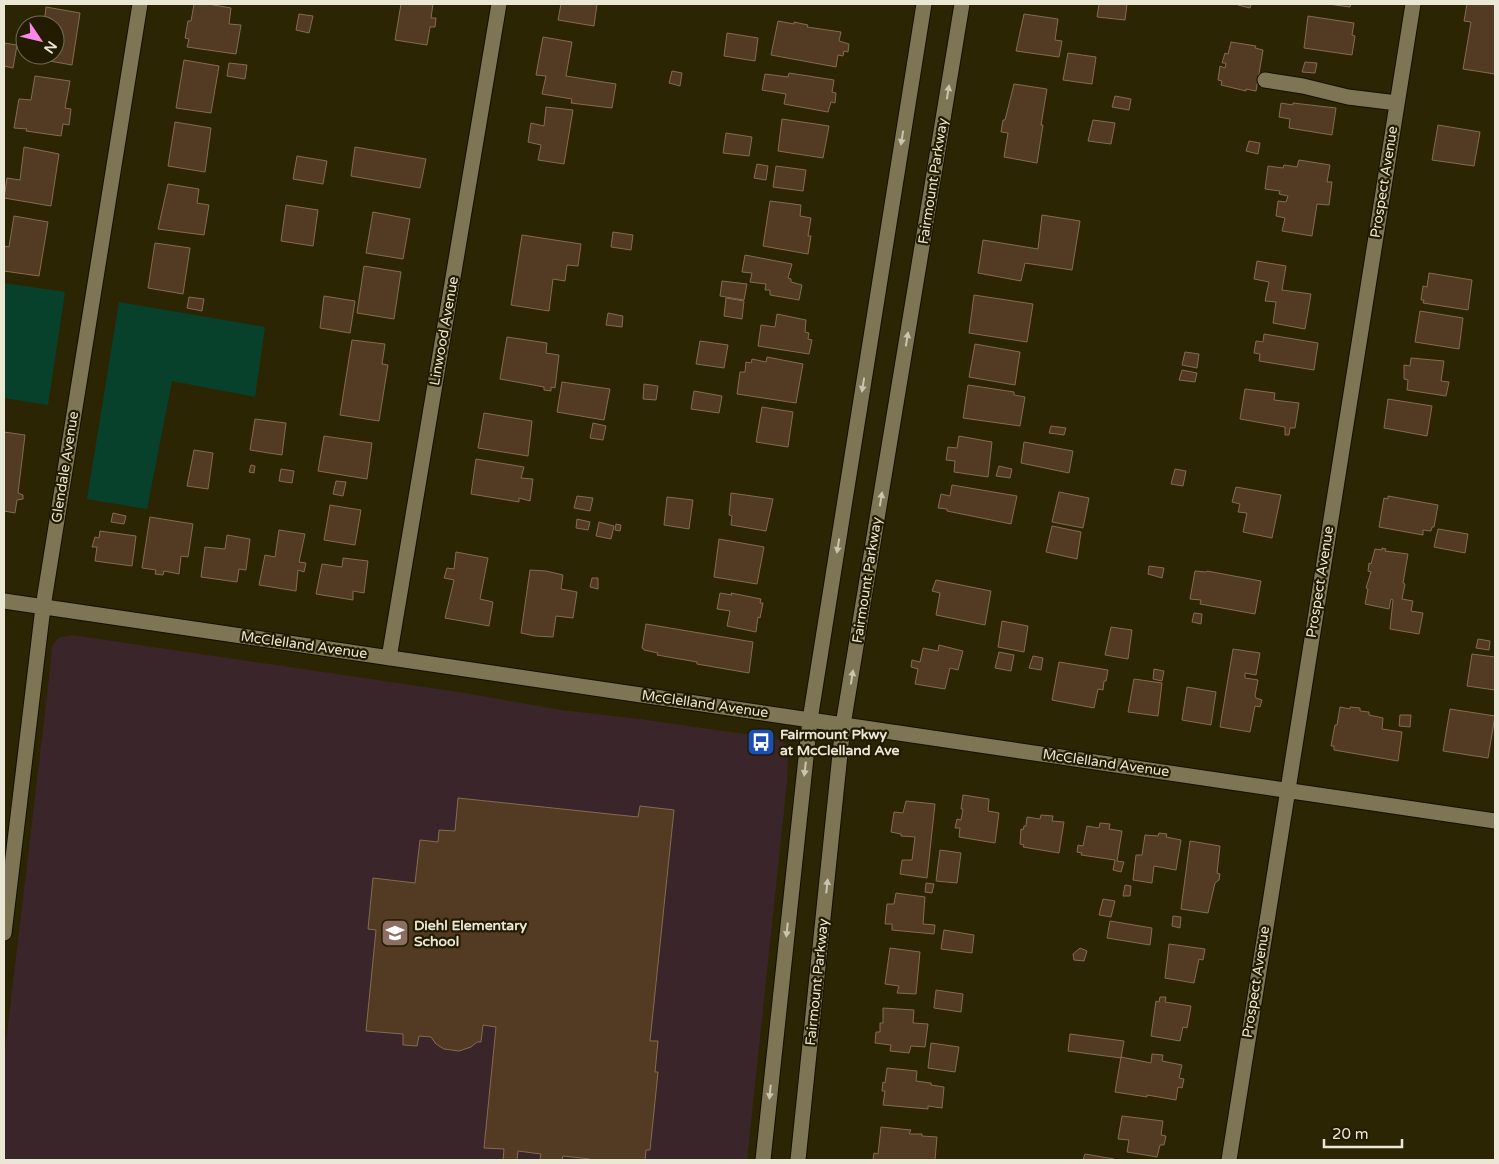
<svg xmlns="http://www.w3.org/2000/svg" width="1499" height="1164" viewBox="0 0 1499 1164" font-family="'Varela Round',sans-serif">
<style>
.education{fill:#3a262a}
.green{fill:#07412c}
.building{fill:#533b23;stroke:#846b51}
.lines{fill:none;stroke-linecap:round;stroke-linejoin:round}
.minor-casing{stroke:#130e00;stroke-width:17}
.minor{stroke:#7d7553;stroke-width:15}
.oneway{fill:#cac5ae}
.labels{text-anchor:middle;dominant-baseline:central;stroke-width:4.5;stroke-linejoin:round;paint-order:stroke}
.street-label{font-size:14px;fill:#ebe7d5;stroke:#221b00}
.poi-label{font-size:14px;font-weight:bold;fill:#ebe7d5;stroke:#221b00;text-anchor:start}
</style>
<rect width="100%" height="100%" fill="#2c2504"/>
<path class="education" d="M72 635 465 693 561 710 640 719 758 736 777 739 785 744 788 752 787 782 747 1160H4V1059L50 670 52 646 58 638Z"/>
<path class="green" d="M4 283 65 292 48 405 4 398Z
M119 302 265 327 255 397 172 381 147 509 87 499Z"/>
<path class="building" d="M194 4H208L231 8 229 24 241 25 236 54 187 47 189 39 185 38 188 21H191Z
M401 4H433L431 18H436L435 27H430L427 45 395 40Z
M561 4H597L594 26 558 20Z
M1099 4H1127L1125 20 1097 17Z
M1238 4H1251L1250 8 1238 5Z
M1328 4H1351L1350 7Z
M1467 4H1495V74L1463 69 1471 22 1464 21Z
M46 7 80 13 72 65 38 59 39 55H55V25H44Z
M299 14 313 16 309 33 296 30Z
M1024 14 1058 19 1055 40 1062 41 1059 57 1016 51Z
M1308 16 1354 23 1352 35 1355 36 1352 55 1304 48Z
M778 21 794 24V22L808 25 807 27 841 32 839 41 849 44 848 52 844 51 843 56 838 55 836 67 771 55Z
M727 33 758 38 755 61 724 56Z
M543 37 572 42 566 76 616 84 612 108 571 103 572 99 542 94 546 76 536 75Z
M1231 42 1256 46 1255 48 1263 50 1256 91 1246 89V91L1221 85 1222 81 1218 80 1220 66 1225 68 1226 63H1222L1225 53 1228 54Z
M4 43 17 45 13 68 4 66Z
M1068 53 1096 57 1092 84 1063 80Z
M184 60 219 66 211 113 176 108Z
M1305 62 1317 63 1315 73 1302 72Z
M229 63 247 65 245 79 227 76Z
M672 71 682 73 680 86 669 83Z
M789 73 834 80 832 92 836 93 835 103 831 102 828 112 784 104 786 94 762 90 765 74 788 77Z
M35 76 70 81 65 108 71 109 69 125 63 124 61 136 26 131 27 129 14 128 19 99 31 100Z
M1014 84 1047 89 1041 125H1043L1037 163 1004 157 1008 133 1001 132 1003 120H1005Z
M1115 96 1131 99 1129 110 1112 107Z
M1281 103 1293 105V103L1336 108 1332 135 1289 128 1290 119 1279 117Z
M546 107 573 110 564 164 538 160 541 145 528 142 531 123 544 126Z
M782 119 829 126 823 158 778 151Z
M1093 120 1115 123 1111 144 1088 141Z
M175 122 211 128 205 172 168 166Z
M1438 125 1480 132 1474 166 1432 160Z
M726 133 752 137 749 156 723 153Z
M1249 141 1260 143 1258 154 1246 151Z
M24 147 59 154 51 206 4 198 7 178 20 180Z
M355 147 426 159 420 188 351 176Z
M297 156 327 161 323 184 293 179Z
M1299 160 1330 165 1327 182H1332L1329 205 1317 204 1312 236 1282 231 1285 218 1276 216 1278 201 1286 202 1288 196 1279 194 1280 191 1265 189 1268 166 1283 168 1284 165 1297 167Z
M757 164 768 166 766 180 754 178Z
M776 166 806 170 803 191 773 187Z
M168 184 199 189 197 203 209 205 204 235 158 229Z
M770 201 801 205 800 216 811 218 808 236H811L808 254 763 246Z
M286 205 318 210 313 246 281 241Z
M373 212 410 219 403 259 366 253Z
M1042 215 1080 221 1072 270 1025 263 1021 281 978 273 983 240 1038 249Z
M14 216 48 222 39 276 4 271V246L9 247Z
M613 232 633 235 631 250 611 247Z
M522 235 581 244 578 266 567 265 565 281 553 279 549 311 511 305Z
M155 243 190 248 183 294 148 288Z
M745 255 792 264 788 278 791 279V282L802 285 799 300 770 295V290H765L766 284 750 282 752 273 742 272Z
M1257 261 1286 266 1282 290 1311 294 1305 329 1273 323 1276 302 1265 301 1269 282 1254 279Z
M364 266 401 272 394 319 357 313Z
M1429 273 1472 280 1468 310 1423 303 1424 300H1421L1423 286 1427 287Z
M722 281 747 284 744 300 720 296Z
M974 295 1033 304 1027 342 969 333Z
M324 296 355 301 350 333 320 328Z
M189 297 204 299 202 311 187 308Z
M726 298 744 301 742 319 724 316Z
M1420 311 1463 318 1459 349 1415 342Z
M608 313 623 316 622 327 606 325Z
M777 314 806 320 805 332 809 333 808 339 812 340 809 354 758 346 761 325 775 327Z
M1264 334 1318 343 1314 370 1259 361 1260 354 1254 353 1256 341 1263 342Z
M507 337 547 343 546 353 559 355 555 388 551 387V391L544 390V387L500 379Z
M352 340 385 344 382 364 388 365 379 421 340 415Z
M700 341 728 345 724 368 696 364Z
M975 344 1020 352 1015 385 969 377Z
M1185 352 1199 354 1197 368 1182 365Z
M767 357 803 364 796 403 737 394 740 372H745L746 362 751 363 752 359 766 362Z
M1411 358 1444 361 1441 381 1449 382 1446 396 1407 390 1408 380 1404 379V365L1410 366Z
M1182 370 1197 373 1195 382 1179 380Z
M562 382 610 389 604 420 557 412Z
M644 384 658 386 656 400 643 399Z
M968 385 1014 392V395L1025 397 1020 426 963 418Z
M1245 389 1275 393 1274 400 1299 403 1295 428H1290L1289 435H1285V427L1240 419Z
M694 391 722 396 719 413 691 409Z
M1388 399 1432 406 1427 436 1384 428Z
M762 407 793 412 788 447 756 442Z
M484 413 532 421 528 456 478 448Z
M255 419 286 423 282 455 250 450Z
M593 423 606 426 603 440 590 438Z
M1051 426 1066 428 1064 435 1049 433Z
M4 432 25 435 18 493 23 495V499L17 500 15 513 4 511Z
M324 436 372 443 367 479 318 471Z
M959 436 992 442 988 477 954 472 955 461 946 460 948 447 957 448Z
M1024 442 1073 451 1069 473 1021 463Z
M194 450 213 453 208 489 187 486Z
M476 459 524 467 521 478 533 479 530 501 519 498V502L471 494Z
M251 465 255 466 254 473 249 472Z
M999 466 1012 469 1010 478 996 476Z
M281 469 294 471 292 483 279 481Z
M1175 469 1186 471 1183 486 1171 484Z
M336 481 346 482 343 496 333 494Z
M952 485 1017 496 1011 524 947 511V509L938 508 941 494 950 496Z
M1236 487 1281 495 1272 538 1243 532 1247 513 1238 512 1240 504 1232 502Z
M1059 492 1089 498 1083 528 1052 522Z
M731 493 773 499 766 531 731 525 732 516 729 515Z
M577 496 593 498 590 511 574 508Z
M1388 496 1438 505 1434 527H1432L1431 531 1423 530V535L1379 527 1384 498 1388 499Z
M667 497 693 500 689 529 664 525Z
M330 505 361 510 355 545 324 540Z
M113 513 126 516 124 524 111 522Z
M150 517 193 524 188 557 181 556 179 574 164 571 163 575 155 574 156 570 142 568Z
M577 519 590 522 588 530 576 528Z
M599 522 614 526 611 539 596 536Z
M616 524 621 525 620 531 615 530Z
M1052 526 1081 532 1077 559 1046 552Z
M1438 529 1468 534 1465 553 1434 547Z
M279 530 305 534 299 562 306 563 304 572 298 570 296 591 259 585 265 555 275 557Z
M100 531 136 536 132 566 95 561 97 547H92L95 537 99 538Z
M227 535 250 539 246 570 239 569 237 582 201 577 205 547 225 549Z
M719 539 764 547 757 584 714 577Z
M1382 548 1386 549 1385 551 1408 554 1403 583 1405 584 1402 599 1413 601 1411 611 1423 613 1419 634 1390 629 1393 600 1391 599 1389 609 1365 604 1368 589 1366 588 1371 572 1368 571 1369 563 1371 564 1375 549 1382 550Z
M456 552 488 558 480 599 493 602 489 626 445 618 454 580 444 578 447 568 454 569Z
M343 558 368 561 364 593 353 591V600L316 594 322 564 342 567Z
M1149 566 1164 568 1162 578 1148 574Z
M530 570 546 571 563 575 561 589 577 592 573 618 556 616 553 637 535 636 521 633Z
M1195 571 1206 572 1207 571 1261 581 1255 614 1200 604 1201 600 1190 599Z
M592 578H598V589L590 587Z
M936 580 991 591 985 625 936 615 940 593 932 591Z
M720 593 732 595 731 593 761 599 760 603H763L760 618 758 617 756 632 727 626 730 611 717 609Z
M1194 613 1202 614 1201 624 1192 622Z
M1002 621 1028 626 1024 652 998 647Z
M646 624 753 642 749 673 697 664V662L657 655 658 653 644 650V649L642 648Z
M1111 627 1132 630 1128 659 1105 655Z
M1478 639 1490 641 1489 650 1476 648Z
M939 645 963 651 958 670 950 668 945 689 915 684 918 669 911 667 912 660 920 662 923 648 938 651Z
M1233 649 1260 653 1256 675 1245 673V678L1258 680 1255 696 1256 698 1262 700 1260 707 1255 706 1250 732 1220 727Z
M999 652 1014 655 1011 671 995 668Z
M1472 654 1495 657V690L1467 686Z
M1033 656 1043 658 1041 670 1029 668Z
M1059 662 1108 670 1106 681H1104L1103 690 1098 689 1094 708 1052 700Z
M1154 669 1164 671 1162 681 1153 679Z
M1134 679 1162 683 1158 716 1128 712Z
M1187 687 1216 692 1211 725 1182 720Z
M1340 707 1350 709V707L1360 708V711L1369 712V715L1383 718 1382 729 1402 732 1398 761 1334 750V746H1331L1335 725H1337Z
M1450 709 1495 716 1488 758 1443 751Z
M1400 715H1411L1410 727 1399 726Z
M963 795 989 799 988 811 999 813 995 843 959 837 960 828H955L957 819 961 820 963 809H961Z
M458 798 638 817 640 806 674 810 650 1041H658L655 1072H658L650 1150H646L645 1160H590V1159L563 1156 562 1160H540L541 1154 518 1151 517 1160H503L504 1149 484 1148 496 1027 483 1025 481 1042H477L471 1047 459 1051 444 1049 436 1044 431 1037 419 1036 417 1046 403 1045V1034L366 1031 376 930 368 929 373 878 415 883 420 840 438 842 439 830 455 831Z
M906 801 935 804 927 878 900 874 902 860H912L915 837 901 836V834L891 832 894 812 903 813Z
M1041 815 1053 816 1052 821 1064 822 1059 853 1023 847 1024 845 1020 844 1021 829 1023 830 1024 826H1026L1027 817 1040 819Z
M1100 823 1110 824 1109 829 1122 831 1117 861 1124 862 1121 872 1113 870 1115 860 1081 855 1082 853 1077 852 1078 845 1083 846 1087 826 1099 828Z
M1159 833 1167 834 1166 837 1181 840 1176 870 1154 866 1152 883 1133 880 1136 855H1142L1145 835 1158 836Z
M1190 841 1220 846 1217 873 1220 874 1219 880 1215 883 1208 913 1181 909Z
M940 850 961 853 957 883 936 881Z
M926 883 934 884 932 893 925 892Z
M1125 885 1131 886 1130 896H1123Z
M896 893 925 897 923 924 935 925 934 934 892 930V924H885L887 904H894Z
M1103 899 1115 901 1111 917 1099 915Z
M1173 916 1181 917 1180 928 1172 926Z
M1110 921 1152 928 1150 945 1107 938Z
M944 930 974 935 972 953 941 949Z
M1169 944 1205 949 1203 960 1199 959 1194 983 1165 978Z
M890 948 920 952 916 994 897 993 899 986 885 984Z
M1080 948 1087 951 1084 961 1074 960 1073 954Z
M936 990 963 994 961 1012 934 1008Z
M1160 997H1166L1165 1002 1191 1006 1187 1028 1183 1027 1180 1041 1151 1036 1156 1001 1159 1002Z
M883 1008 914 1010 913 1023 928 1024 925 1047 911 1046 909 1053 900 1052 890 1051 891 1045 875 1043 876 1032H880V1023H883Z
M1070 1034 1124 1041 1121 1058 1068 1051Z
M931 1043 959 1047 955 1072 928 1068Z
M1152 1054 1163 1055 1162 1061 1182 1065 1179 1078 1184 1079 1182 1088 1178 1087 1176 1100 1147 1095V1097L1115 1092 1121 1057 1151 1063Z
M887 1068 917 1071 916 1081 931 1083V1085L944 1087 942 1108 928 1106V1109L883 1105 885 1091H882L883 1082 885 1083Z
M1122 1116 1163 1121 1161 1135 1166 1136 1164 1145H1160L1157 1157 1127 1152 1129 1140 1118 1139Z
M881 1127 911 1130 909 1134H922V1136L937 1137 935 1160H873L874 1153 878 1154Z
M1085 1154 1114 1159 1113 1160H1083Z"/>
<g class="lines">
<defs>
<path id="minor" d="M1265 80 1303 86 1348 97 1397 103
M4 601 1495 821
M389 658 499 4
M4 933 43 607 140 4
M763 1160 810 720 924 4
M798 1160 843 725 962 4
M1229 1160 1413 4"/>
</defs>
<use href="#minor" class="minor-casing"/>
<use href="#minor" class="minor"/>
</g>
<defs><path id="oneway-solid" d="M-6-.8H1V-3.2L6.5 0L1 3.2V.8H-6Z" transform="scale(1.25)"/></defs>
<g class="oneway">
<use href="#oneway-solid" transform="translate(948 92) rotate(-81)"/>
<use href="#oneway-solid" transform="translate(902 138) rotate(99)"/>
<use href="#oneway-solid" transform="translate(907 339) rotate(-81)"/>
<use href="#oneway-solid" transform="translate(863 385) rotate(99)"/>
<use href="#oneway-solid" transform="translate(881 499) rotate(-81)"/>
<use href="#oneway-solid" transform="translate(838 546) rotate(99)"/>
<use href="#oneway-solid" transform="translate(852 677) rotate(-81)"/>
<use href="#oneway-solid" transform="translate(805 769) rotate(97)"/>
<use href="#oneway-solid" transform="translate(827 886) rotate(-84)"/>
<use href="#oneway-solid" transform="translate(787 930) rotate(96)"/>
<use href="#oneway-solid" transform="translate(770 1092) rotate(96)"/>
</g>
<defs>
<symbol id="bus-square" viewBox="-11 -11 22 22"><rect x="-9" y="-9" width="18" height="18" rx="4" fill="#1a4fb4" stroke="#221b00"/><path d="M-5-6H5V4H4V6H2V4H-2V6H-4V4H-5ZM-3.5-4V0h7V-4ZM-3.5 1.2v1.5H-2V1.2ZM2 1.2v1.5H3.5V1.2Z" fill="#fff"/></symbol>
<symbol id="school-square" viewBox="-11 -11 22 22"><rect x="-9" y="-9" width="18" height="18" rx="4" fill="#8d6e63" stroke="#221b00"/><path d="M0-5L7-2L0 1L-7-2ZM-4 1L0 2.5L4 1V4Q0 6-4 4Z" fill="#fff"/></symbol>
</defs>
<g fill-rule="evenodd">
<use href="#bus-square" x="745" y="726" width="32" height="32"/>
<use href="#school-square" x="379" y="917" width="32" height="32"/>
</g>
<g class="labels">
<g class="street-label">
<text transform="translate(933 181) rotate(-81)">Fairmount Parkway</text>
<text transform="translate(1384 182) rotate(-81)">Prospect Avenue</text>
<text transform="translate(444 331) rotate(-80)">Linwood Avenue</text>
<text transform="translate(65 467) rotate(-81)">Glendale Avenue</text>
<text transform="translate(867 580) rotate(-81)">Fairmount Parkway</text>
<text transform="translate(1320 582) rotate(-81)">Prospect Avenue</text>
<text transform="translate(304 645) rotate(8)">McClelland Avenue</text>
<text transform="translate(705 704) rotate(8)">McClelland Avenue</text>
<text transform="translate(1106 763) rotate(8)">McClelland Avenue</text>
<text transform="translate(817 982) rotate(-84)">Fairmount Parkway</text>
<text transform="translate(1256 982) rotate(-81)">Prospect Avenue</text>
</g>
<g class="poi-label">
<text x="780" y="734">Fairmount Pkwy<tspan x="780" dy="16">at McClelland Ave</tspan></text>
<text x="414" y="925">Diehl Elementary<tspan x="414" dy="16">School</tspan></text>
</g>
</g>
<rect width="1499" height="1164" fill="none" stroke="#ebe7d5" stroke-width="10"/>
<g transform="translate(40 40) rotate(125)"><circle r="24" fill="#221b00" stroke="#726d55"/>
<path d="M0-4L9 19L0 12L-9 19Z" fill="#f987e9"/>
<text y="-8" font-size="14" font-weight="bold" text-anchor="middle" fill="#ebe7d5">N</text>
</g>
<path d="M1324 1139v8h78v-8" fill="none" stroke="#ebe7d5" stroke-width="2.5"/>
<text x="1332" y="1139" font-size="15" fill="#ebe7d5" stroke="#221b00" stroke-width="4" paint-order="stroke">20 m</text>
</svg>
